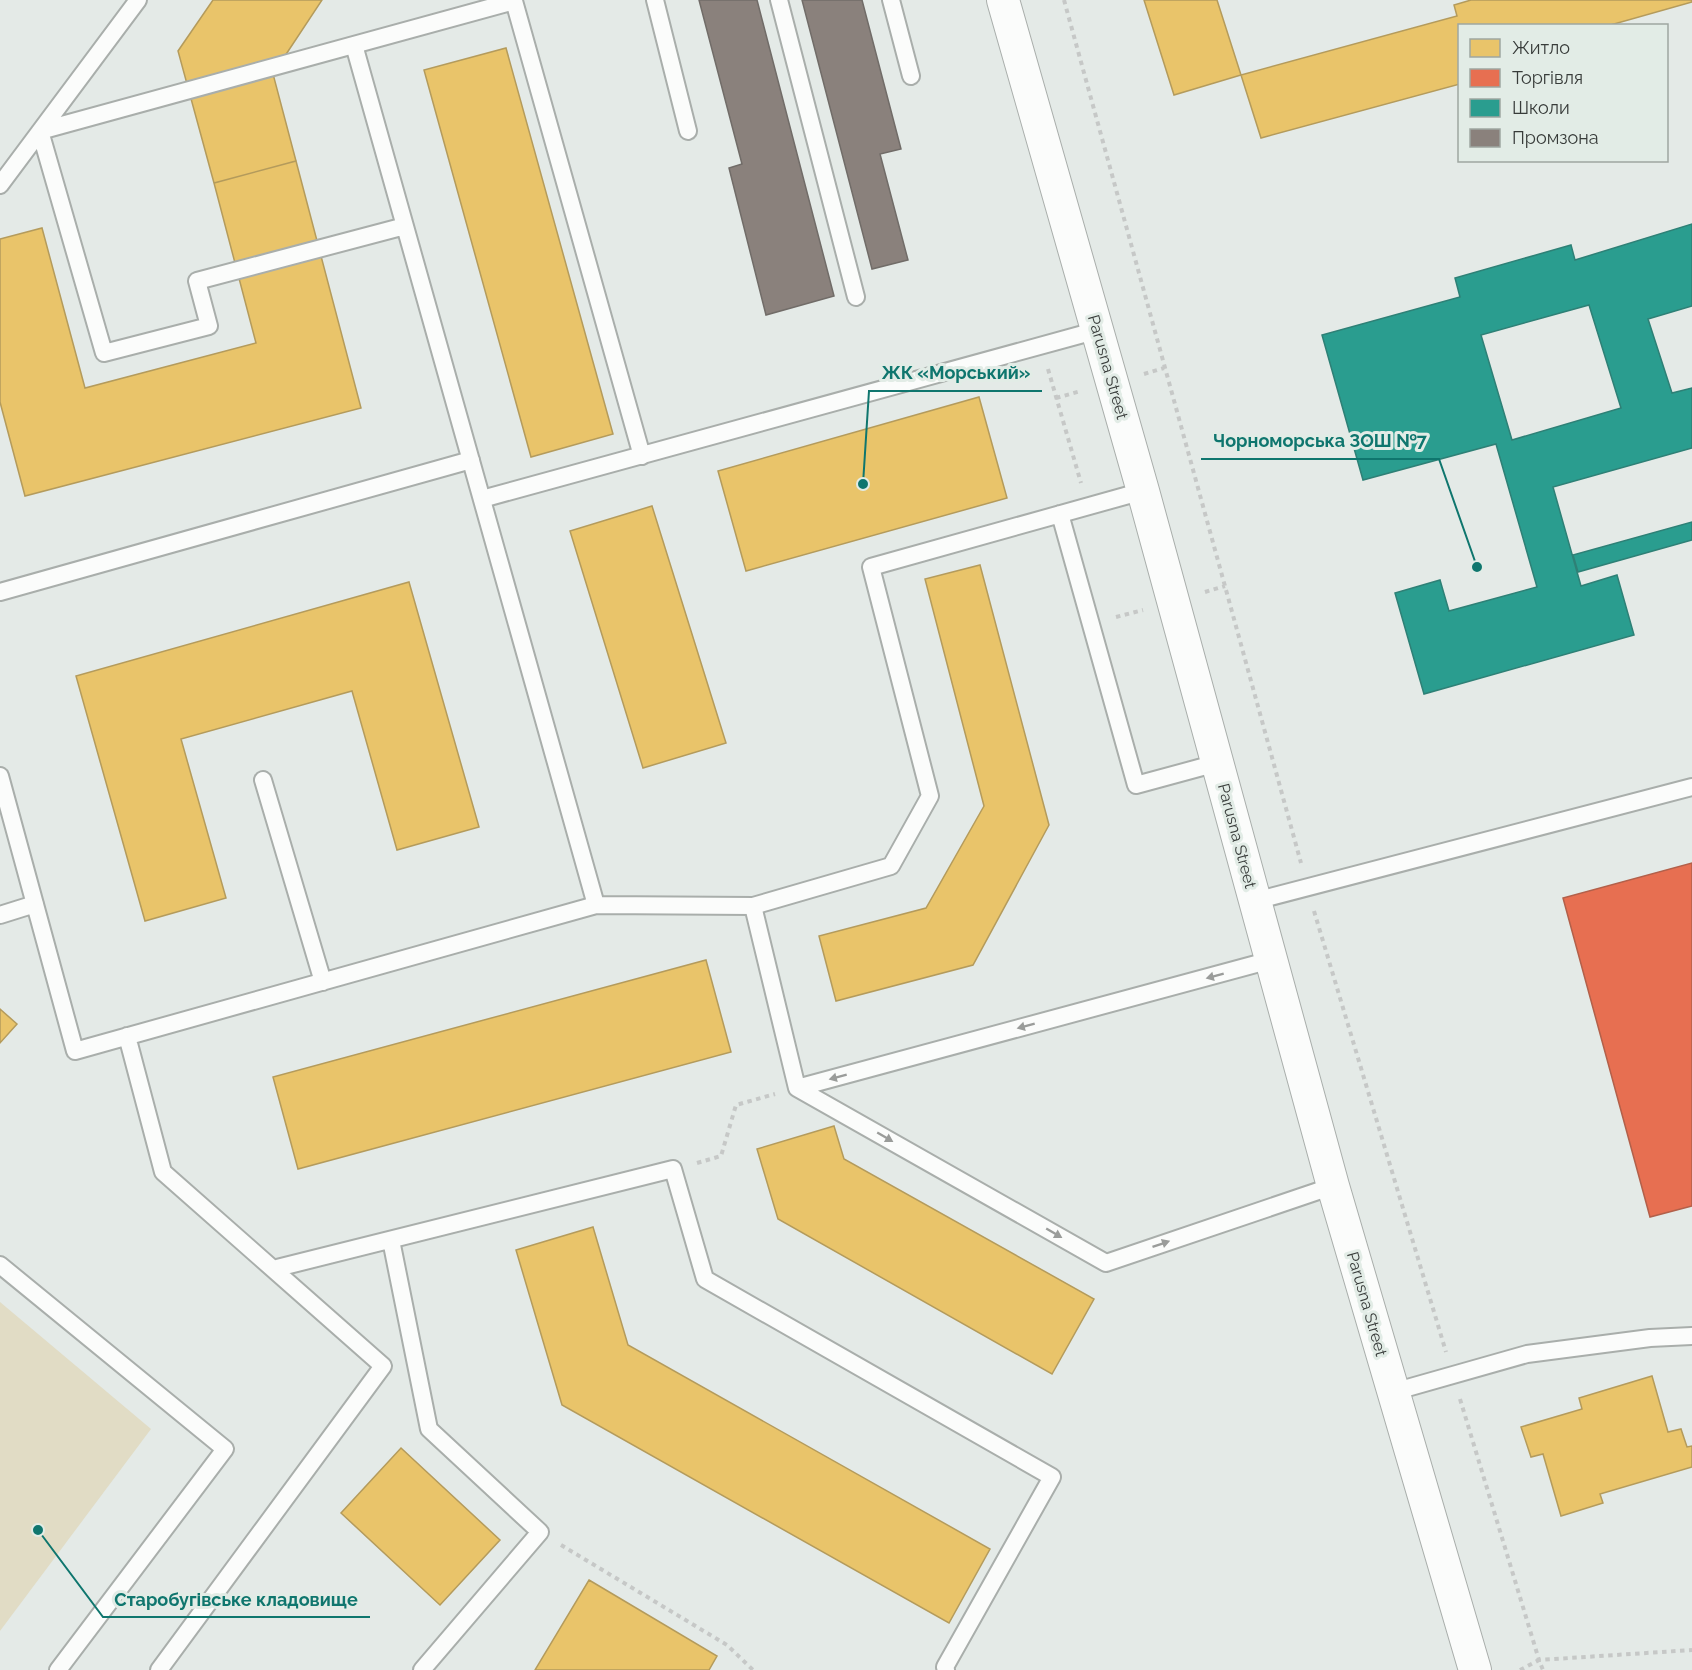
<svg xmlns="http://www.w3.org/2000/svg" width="1692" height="1670" viewBox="0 0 1692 1670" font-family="Raleway,sans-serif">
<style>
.green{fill:#e1dcc5}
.homes{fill:#e9c46a;stroke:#b49b5c;stroke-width:1.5}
.shops{fill:#e76f51;stroke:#b2604a;stroke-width:1.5}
.schools{fill:#2a9d8f;stroke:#2e8076;stroke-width:1.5;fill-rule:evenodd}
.industry{fill:#8a817c;stroke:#716c68;stroke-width:1.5}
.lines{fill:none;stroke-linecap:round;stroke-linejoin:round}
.service-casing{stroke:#a9aeab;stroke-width:20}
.minor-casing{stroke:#a9aeab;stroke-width:34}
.path{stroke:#c6c8c7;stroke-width:4;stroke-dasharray:4.5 4.5;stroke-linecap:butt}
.service{stroke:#fbfcfb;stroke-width:16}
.minor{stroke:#fbfcfb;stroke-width:32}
.oneway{fill:#9a9c9a}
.labels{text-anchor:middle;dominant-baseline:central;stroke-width:6;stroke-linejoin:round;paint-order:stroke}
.street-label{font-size:16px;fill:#383c3a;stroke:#e2ece6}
.leader{fill:none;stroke:#0f766e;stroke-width:2}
.callout-dot{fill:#0f766e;stroke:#e2ece6;stroke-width:2}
.callout-label{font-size:18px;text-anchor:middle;font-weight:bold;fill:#0f766e;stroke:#e2ece6;stroke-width:6;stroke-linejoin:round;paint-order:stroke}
</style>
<rect width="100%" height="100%" fill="#e4eae7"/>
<path class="green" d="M0 1302 151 1429 0 1631Z"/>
<path class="homes" d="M213 0H322L273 74 296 161 214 183 178 51Z
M1144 0H1217L1241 75 1174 95Z
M1471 0H1692V2L1607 26H1460V84L1261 138 1241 75 1457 16 1454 5Z
M506 48 613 434 531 457 424 70Z
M296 161 361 408 25 496 0 402V239L42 228 85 388 256 343 214 183Z
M979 397 1007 498 746 571 718 471Z
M652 506 726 743 643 768 570 531Z
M980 565 1049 825 973 965 836 1001 819 936 926 908 984 806 925 579Z
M409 582 479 827 397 850 352 691 181 739 226 898 145 921 76 676Z
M706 960 731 1052 298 1169 273 1077Z
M0 1009 17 1024 0 1043Z
M834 1126 844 1159 1094 1299 1052 1374 778 1219 757 1149Z
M593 1227 628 1345 990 1549 949 1623 562 1405 516 1250Z
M1652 1376 1668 1432 1681 1429 1687 1447 1692 1446V1467L1600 1494 1603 1503 1561 1516 1543 1454 1531 1457 1521 1427 1582 1409 1579 1398Z
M401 1448 500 1540 440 1605 341 1513Z
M589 1580 717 1656 709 1670H535Z"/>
<path class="shops" d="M1692 863V1206L1650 1217 1563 898Z"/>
<path class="schools" d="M1692 224V306L1648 319 1672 393 1692 388V448L1553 487 1581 586 1617 575 1634 635 1424 694 1395 593 1440 580 1449 611 1537 587 1496 444 1363 480 1322 335 1460 297 1455 278 1571 245 1575 260ZM1589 305 1621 408 1512 440 1481 335Z
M1692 522V540L1578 572 1573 555Z"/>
<path class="industry" d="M699 0H757L834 296 766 315 729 168 742 164Z
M802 0H862L901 149 880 154 908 260 872 269Z"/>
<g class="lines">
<defs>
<path id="service" d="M655 0 688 131
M779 0 856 297
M891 0 911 76
M354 45 596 905
M0 185 138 0
M405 226 197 281 209 326 104 353 40 131 514 1 642 456
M482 499 1098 330
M1060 514 1136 785 1217 763
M0 592 471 460
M0 776 75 1051 596 905 753 906 891 866 930 796 871 567 1143 491
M263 780 323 982
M1255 901 1692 787
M753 906 797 1088 1106 1263 1333 1186
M0 915 35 904
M127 1036 163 1172 383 1366 159 1670
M797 1088 1271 960
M391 1240 429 1429 540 1532 422 1670
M0 1265 225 1449 58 1670
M273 1269 673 1169 705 1279 1052 1477 945 1667 946 1670
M1393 1392 1527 1354 1650 1338 1692 1336"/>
<path id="minor" d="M1003 0 1143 491 1333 1186 1475 1670"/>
</defs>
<use href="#service" class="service-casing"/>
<use href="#minor" class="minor-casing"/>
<path class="path" d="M1064 0 1301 863
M1048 369 1081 483
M1144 374 1164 368
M1056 398 1081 391
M1205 592 1225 586
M1116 617 1143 610
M1314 911 1446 1352
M697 1163 721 1156 736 1105 775 1094
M1460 1399 1539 1660 1692 1650
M561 1545 727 1645 753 1670
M1520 1670 1539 1660 1543 1670"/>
<use href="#service" class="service"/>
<use href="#minor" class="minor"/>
</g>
<defs><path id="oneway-solid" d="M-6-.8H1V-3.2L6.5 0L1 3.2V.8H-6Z" transform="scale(1.5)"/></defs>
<g class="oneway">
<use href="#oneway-solid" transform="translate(1215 976) rotate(165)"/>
<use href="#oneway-solid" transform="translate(1026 1026) rotate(165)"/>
<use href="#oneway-solid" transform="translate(838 1077) rotate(165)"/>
<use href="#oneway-solid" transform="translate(885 1137) rotate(30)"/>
<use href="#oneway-solid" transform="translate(1054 1233) rotate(30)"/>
<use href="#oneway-solid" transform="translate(1161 1244) rotate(-19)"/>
</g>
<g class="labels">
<g class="street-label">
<text transform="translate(1108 367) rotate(74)">Parusna Street</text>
<text transform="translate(1237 836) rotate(75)">Parusna Street</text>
<text transform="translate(1367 1304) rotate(74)">Parusna Street</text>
</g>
</g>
<path class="leader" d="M863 484L869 391H1042M1477 567L1439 459H1201M38 1530L103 1617H370"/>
<g class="callout-dot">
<circle cx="863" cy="484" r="6"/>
<circle cx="1477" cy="567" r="6"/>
<circle cx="38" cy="1530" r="6"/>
</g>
<g class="callout-label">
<text x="956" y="379">ЖК «Морський»</text>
<text x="1320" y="447">Чорноморська ЗОШ №7</text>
<text x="236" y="1606">Старобугівське кладовище</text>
</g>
<rect x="1458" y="24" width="210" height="138" fill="#e2ece6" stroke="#9ea6a1" stroke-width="1.5"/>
<rect x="1470" y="39" width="30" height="18" fill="#e9c46a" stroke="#9ea6a1" stroke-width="1.5"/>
<text x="1512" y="54" font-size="18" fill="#383c3a">Житло</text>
<rect x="1470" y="69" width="30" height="18" fill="#e76f51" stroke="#9ea6a1" stroke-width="1.5"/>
<text x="1512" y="84" font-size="18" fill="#383c3a">Торгівля</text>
<rect x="1470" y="99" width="30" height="18" fill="#2a9d8f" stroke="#9ea6a1" stroke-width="1.5"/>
<text x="1512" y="114" font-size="18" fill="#383c3a">Школи</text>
<rect x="1470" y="129" width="30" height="18" fill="#8a817c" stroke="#9ea6a1" stroke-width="1.5"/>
<text x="1512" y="144" font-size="18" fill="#383c3a">Промзона</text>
</svg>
